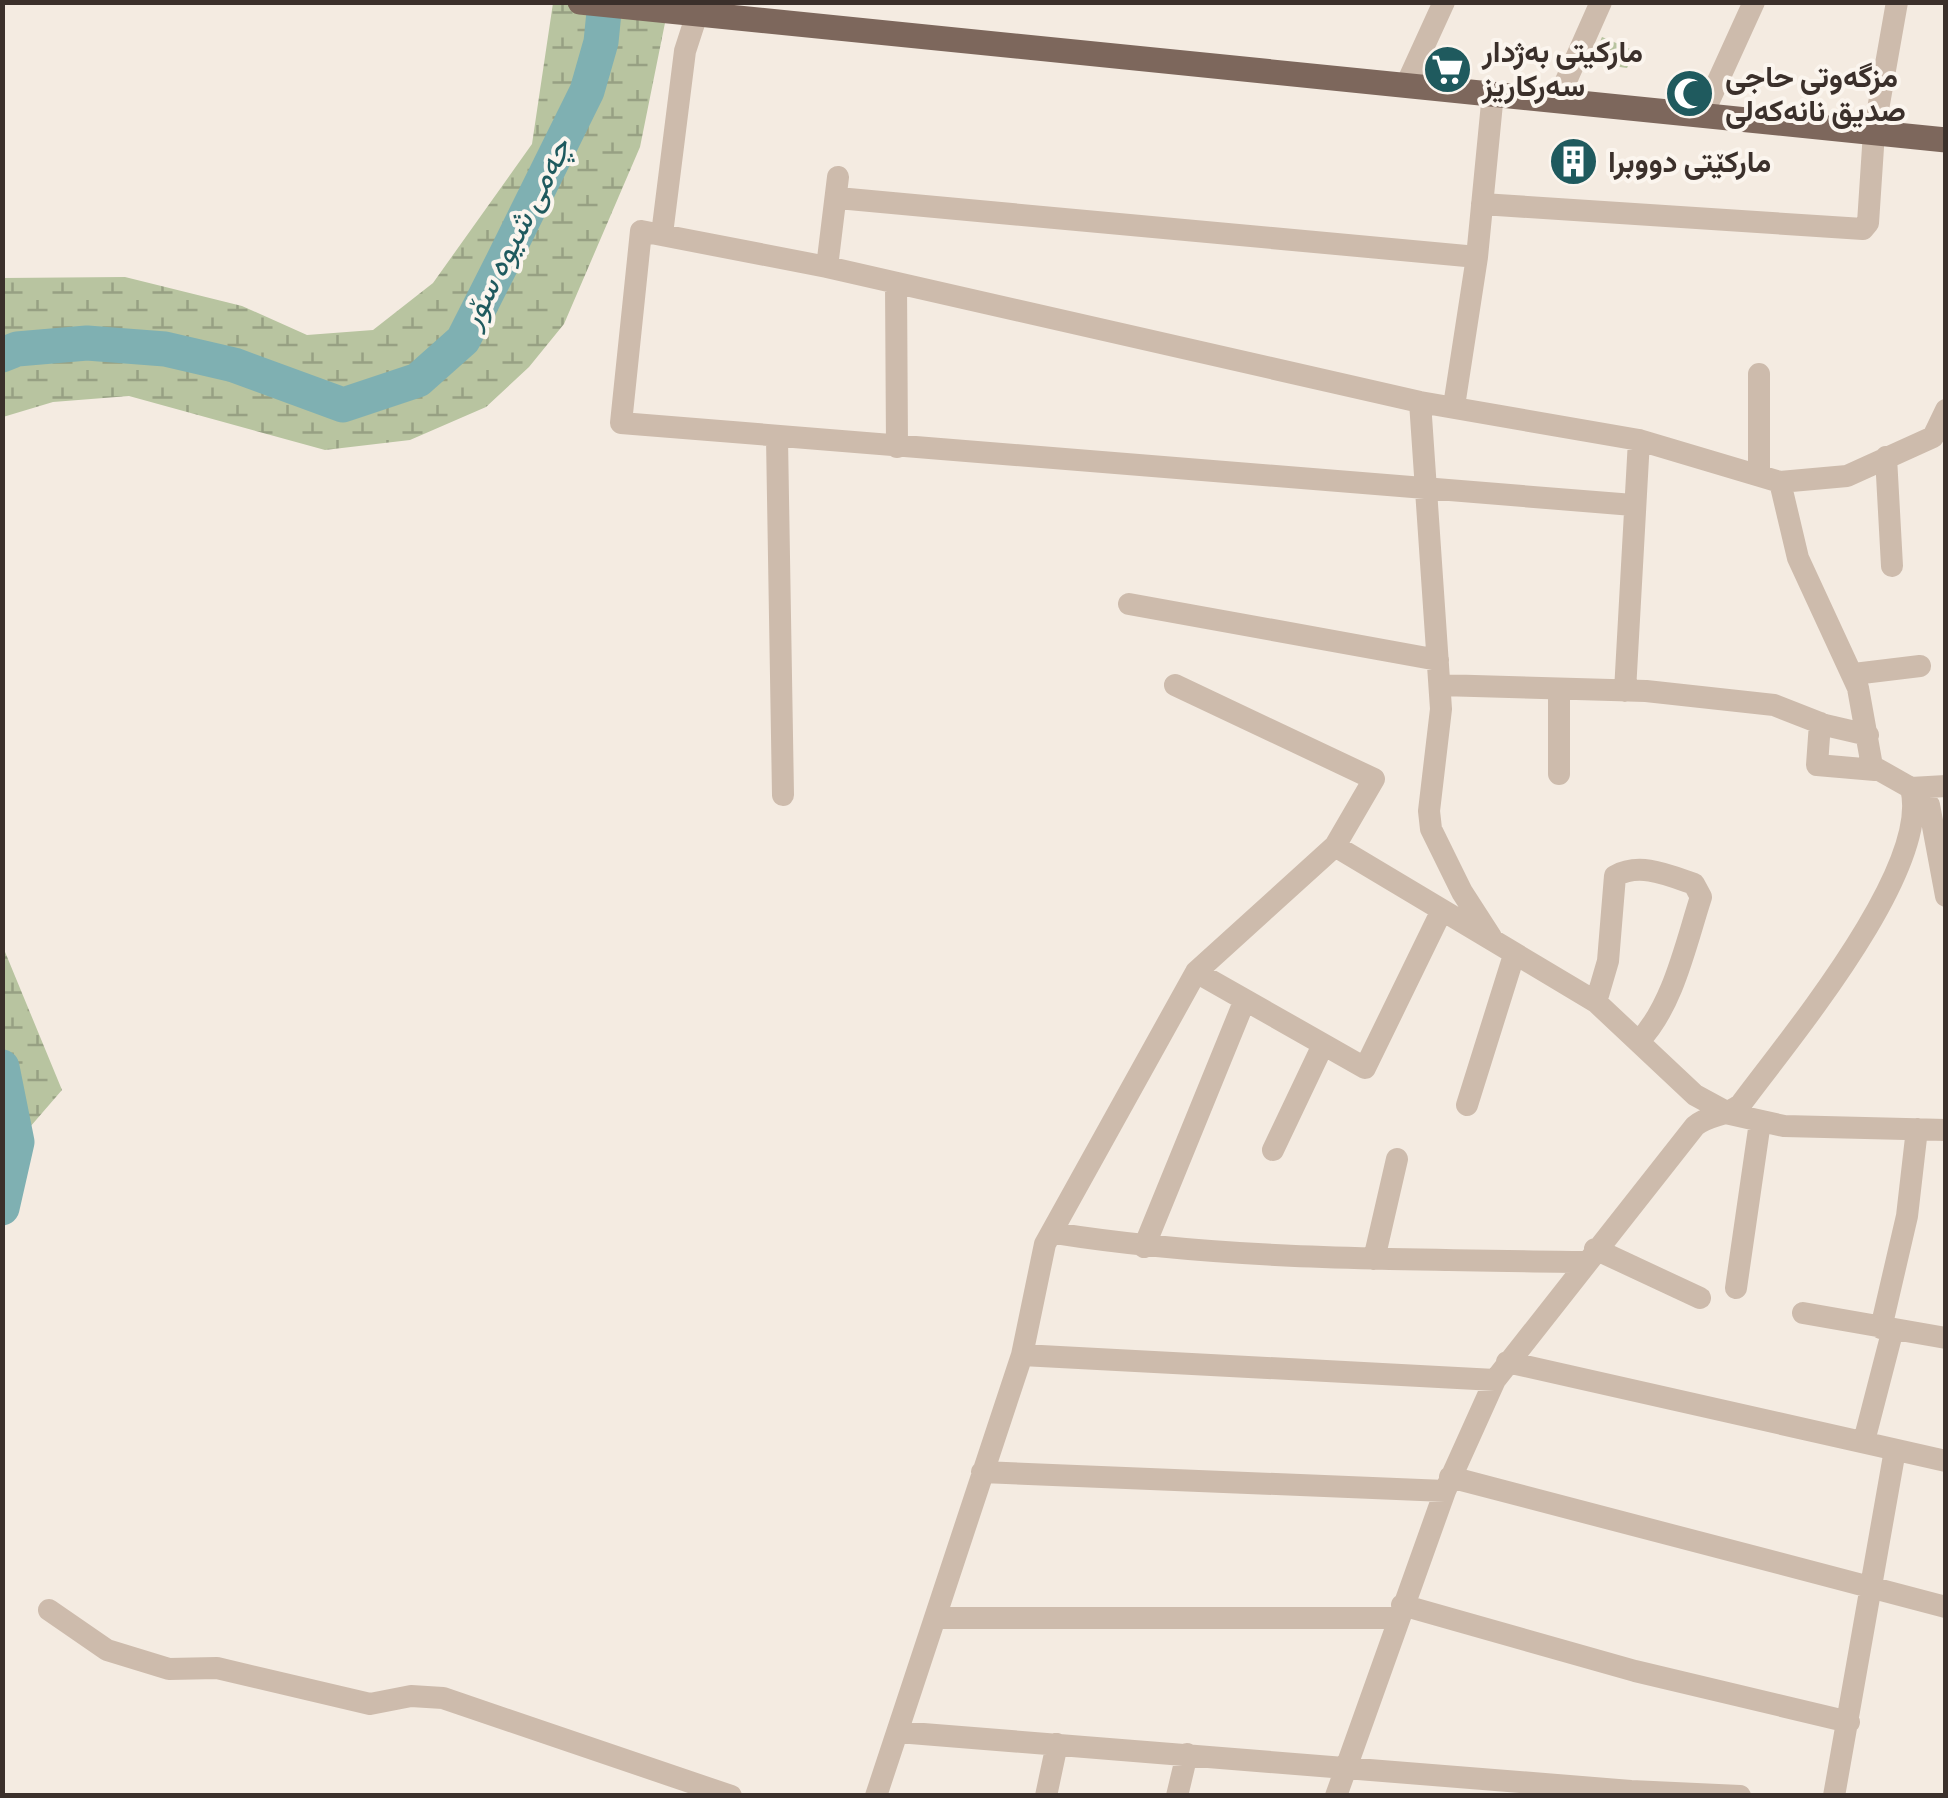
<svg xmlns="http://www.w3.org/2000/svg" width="1948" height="1798" viewBox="0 0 1948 1798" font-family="'Source Sans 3',Vazirmatn,sans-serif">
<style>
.wetland{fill:url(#wetland-marsh)}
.green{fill:#b8c4a0}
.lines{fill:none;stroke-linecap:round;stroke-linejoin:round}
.river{stroke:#7fb0b2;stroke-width:35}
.minor{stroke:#cdbbac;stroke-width:22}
.major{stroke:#7d675c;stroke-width:25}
.labels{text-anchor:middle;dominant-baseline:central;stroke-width:8;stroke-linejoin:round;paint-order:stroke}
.poi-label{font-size:30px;font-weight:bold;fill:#3b302b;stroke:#fbf5ee;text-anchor:start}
.water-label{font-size:32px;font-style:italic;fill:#1f5a5e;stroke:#fbf5ee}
</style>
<defs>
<pattern id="wetland-marsh" width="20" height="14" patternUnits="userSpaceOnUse" patternTransform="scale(2.5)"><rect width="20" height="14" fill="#b8c4a0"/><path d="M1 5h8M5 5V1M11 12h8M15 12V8" fill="none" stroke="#97a083"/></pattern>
</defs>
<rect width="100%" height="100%" fill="#f4ebe1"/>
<path class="wetland" d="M553 3H669L640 147 564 324 529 367 486 407 410 440 325 450 129 396 53 402 3 417V278L125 277 242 306 307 335 373 330 433 283 532 144Z
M3 947 62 1090 17 1142 3 1122Z"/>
<path class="green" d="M1602 37 1635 51 1627 68 1591 63Z"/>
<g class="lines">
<path class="river" d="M2 355 17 349 87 343 165 349 234 365 343 405 418 380 463 340 501 265 587 91 601 42 605 2
M2 1067 17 1142 2 1208"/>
<path class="minor" d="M1407 83 1444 2
M1558 99 1601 2
M1703 114 1754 2
M838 198 1477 257
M1482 204 1863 229 1868 223 1874 132 1897 2
M662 234 685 51 697 14
M827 267 838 177
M896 283 897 447
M1759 374V474
M1420 402 1441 709 1429 811 1431 829 1462 892 1491 937
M1454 406 1477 257 1493 93
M777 438 783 795
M1886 457 1892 566
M1633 505 621 423 641 231 827 267 1420 402 1639 440 1780 482 1847 476 1933 437 1946 410
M1129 604 1438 660
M1854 674 1920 666
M1440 685 1646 691 1774 705 1825 725 1868 735
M1559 691V774
M1625 691 1639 440
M1820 723 1817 765 1875 770
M1911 788 1929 805 1946 896
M1911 788 1946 786
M1335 846 1596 1002 1695 1095 1730 1114 1784 1126 1946 1130
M1196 972 1365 1068 1442 910
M1596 1002 1608 961 1615 876C1640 862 1668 875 1694 884L1701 897C1686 943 1673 1006 1639 1041
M1467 1105 1514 955
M1273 1150 1322 1047
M1054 1233C1229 1261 1407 1259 1584 1262
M1144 1247 1244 1002
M1595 1249 1700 1298
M1374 1259 1397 1159
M1736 1288 1760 1122
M1803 1313 1946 1338
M1881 1328 1907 1216 1917 1129
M1022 1355 1495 1380
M1507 1362 1946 1461
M1864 1441 1893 1329
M982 1472 1445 1491
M1450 1477 1946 1607
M1402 1605 1635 1671 1849 1722
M49 1610 107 1650 169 1669 217 1668 370 1704 411 1696 443 1698 731 1796
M935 1618H1398
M898 1732 1631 1791 1740 1796
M876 1796 1022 1355 1045 1244 1196 972 1335 846 1374 779 1175 685
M1046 1796 1057 1744
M1177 1796 1187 1754
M1336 1796 1445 1491 1495 1380 1695 1126C1709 1114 1726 1117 1741 1104 1789 1039 1932 869 1911 788L1872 766 1858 688 1798 558 1780 482
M1834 1796 1895 1450"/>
<path class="major" d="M580 2 1946 140"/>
</g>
<defs>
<symbol id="supermarket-disc" viewBox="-11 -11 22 22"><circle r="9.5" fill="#1f5a5e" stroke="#fbf5ee"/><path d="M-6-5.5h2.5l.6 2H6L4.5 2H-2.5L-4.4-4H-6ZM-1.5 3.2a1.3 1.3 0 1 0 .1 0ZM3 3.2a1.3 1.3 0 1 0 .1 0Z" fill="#fff"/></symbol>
<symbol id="mosque-disc" viewBox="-11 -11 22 22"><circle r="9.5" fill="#1f5a5e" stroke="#fbf5ee"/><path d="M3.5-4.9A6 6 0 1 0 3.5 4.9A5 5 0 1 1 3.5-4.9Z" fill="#fff"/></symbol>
<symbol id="building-disc" viewBox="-11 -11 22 22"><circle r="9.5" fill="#1f5a5e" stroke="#fbf5ee"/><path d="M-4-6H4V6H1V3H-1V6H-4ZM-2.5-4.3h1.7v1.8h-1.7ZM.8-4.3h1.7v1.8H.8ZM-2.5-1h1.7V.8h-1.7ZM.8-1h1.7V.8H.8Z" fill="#fff"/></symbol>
</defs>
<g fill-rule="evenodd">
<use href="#supermarket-disc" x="1420" y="42" width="55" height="55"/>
<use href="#mosque-disc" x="1662" y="66" width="55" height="55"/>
<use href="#building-disc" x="1546" y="134" width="55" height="55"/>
</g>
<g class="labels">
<g class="poi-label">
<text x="1482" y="52">مارکیتی بەژدار<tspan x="1482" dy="34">سەرکاریز</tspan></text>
<text x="1725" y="77">مزگەوتی حاجی<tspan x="1725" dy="34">صدیق نانەکەلی</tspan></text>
<text x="1608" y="162">ماركێتى دووبرا</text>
</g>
<g class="water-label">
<text transform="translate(516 233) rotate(-63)">چەمی شیوە سۆر</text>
</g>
</g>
<rect width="1948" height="1798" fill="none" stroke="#3b302b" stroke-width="10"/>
</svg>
